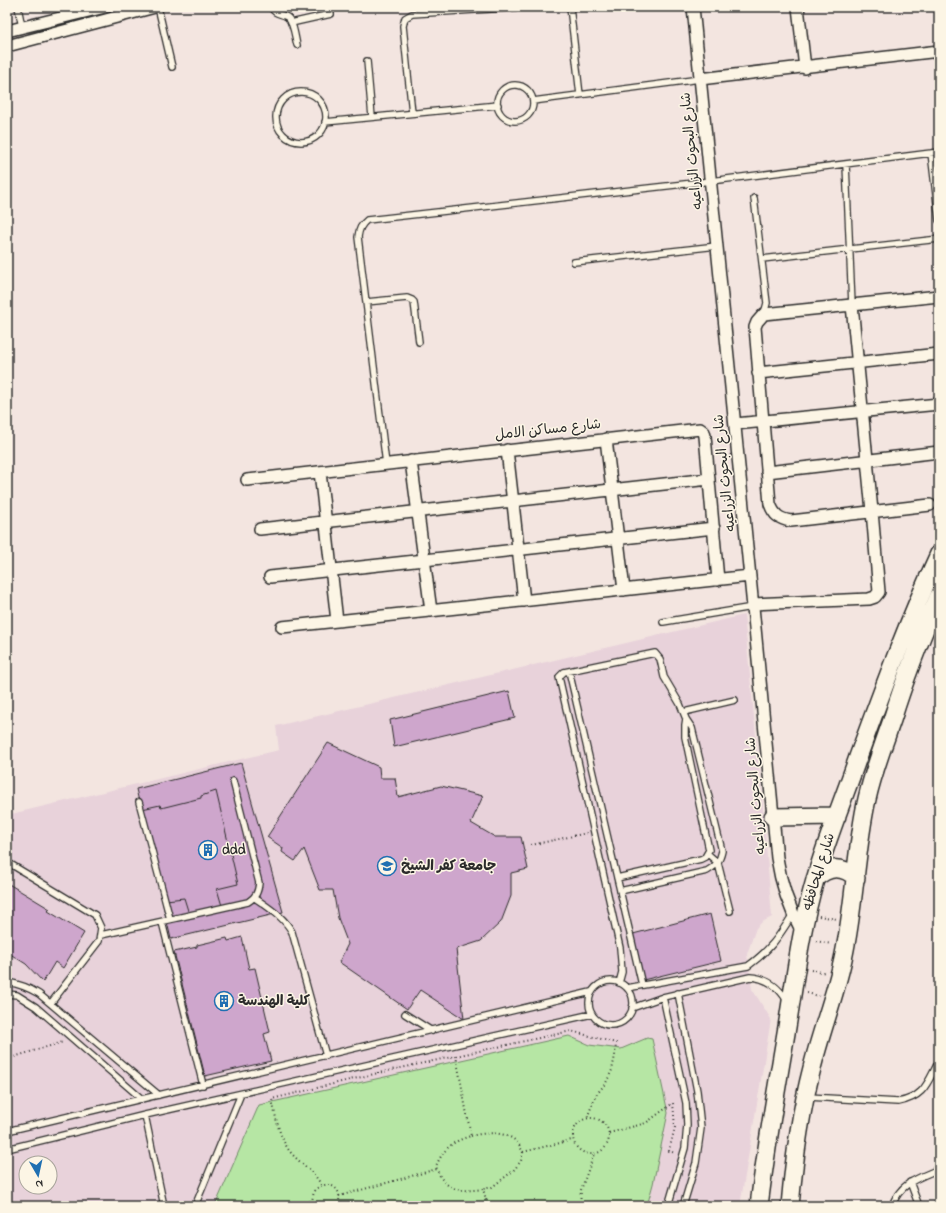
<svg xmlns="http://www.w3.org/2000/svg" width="946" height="1213" viewBox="0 0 946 1213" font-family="'Indie Flower','Playpen Sans Arabic',sans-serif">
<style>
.built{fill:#e8d2da;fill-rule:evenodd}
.green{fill:#b6e6a4;stroke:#708868}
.building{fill:#cea6cc;stroke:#2b2b2b}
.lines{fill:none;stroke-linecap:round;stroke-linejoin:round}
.lane-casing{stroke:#2b2b2b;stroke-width:8}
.street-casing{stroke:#2b2b2b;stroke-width:14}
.primary-casing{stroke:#2b2b2b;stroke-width:20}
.path{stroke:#2b2b2b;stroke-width:2;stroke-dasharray:1 3;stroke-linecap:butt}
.lane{stroke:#fcf5e5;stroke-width:5.5}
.street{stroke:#fcf5e5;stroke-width:11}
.primary{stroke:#fcf5e5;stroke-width:17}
.labels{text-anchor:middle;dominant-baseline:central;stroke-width:3;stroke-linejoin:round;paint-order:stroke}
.street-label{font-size:14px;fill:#2b2b2b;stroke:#fcf5e5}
.poi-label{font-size:14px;font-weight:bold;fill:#2b2b2b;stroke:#fcf5e5;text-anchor:start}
</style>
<rect width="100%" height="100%" fill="#f3e5e0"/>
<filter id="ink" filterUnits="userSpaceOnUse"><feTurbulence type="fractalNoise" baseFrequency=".025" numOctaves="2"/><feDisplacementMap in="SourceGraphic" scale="8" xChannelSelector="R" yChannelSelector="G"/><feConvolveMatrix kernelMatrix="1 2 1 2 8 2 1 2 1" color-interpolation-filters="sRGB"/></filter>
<g filter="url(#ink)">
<path class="built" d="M744 615 762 797 772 917 762 922 756 928 747 954 752 989 771 1019 740 1206H7V815L279 750 276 726ZM26 1163H50V1187H26Z"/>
<path class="green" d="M569 1036 589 1045 621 1049 647 1038 652 1039 668 1113 653 1184 647 1206H215L259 1105Z"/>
<path class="building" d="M509 691 515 718 394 747 390 720Z
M328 743 379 767 380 778H395L398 797 441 786 483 796 471 823 495 837H521L528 869 511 873V896L501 922 481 941 456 949 464 1019 420 990 407 1009 339 962 348 944 338 918 333 890H320L304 849 295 861 282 852 283 848 267 837Z
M241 763 283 912 171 939 136 789Z
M216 791 238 884 217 889 222 906 189 914 184 898 166 900 142 809 160 805 161 808 201 798V796Z
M7 883 50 909 48 911 84 933 63 968 55 962 43 982 26 964 7 952Z
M710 914 721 961 643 980 633 934Z
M242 937 249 969 255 968 270 1032 264 1034 271 1061 205 1076 174 952 197 947V945L227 938 228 941Z"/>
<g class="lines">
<defs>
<path id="lane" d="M18 7 22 27
M158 7 172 67
M271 7C275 15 281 13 287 17 294 22 295 38 297 45
M570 7 580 95
M291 23 331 14
M367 61 372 117
M497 103a18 18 0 1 1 36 0a18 18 0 1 1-36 0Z
M276 117a25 25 0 1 1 50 0a25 25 0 1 1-50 0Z
M533 101 700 79
M412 113 403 26 405 18 412 14 521 7
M325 122 498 105
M931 153 939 220
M846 164 852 305
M754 198 767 303 764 314
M762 259 939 239
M574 262 717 246
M366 302 407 298 412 300 414 302 419 342
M386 464 358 237C359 229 361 225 367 220L711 181 939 152
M663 622 753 607
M569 671 642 985
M684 712 735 700
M139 802 170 919
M708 854 718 863 730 911
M7 862 95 915 101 928 99 941 51 1003
M617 878 701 859 705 857 709 850 685 737V725L686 719
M255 898C269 908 284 917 292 932L326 1056
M162 922 203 1085
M101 935 248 902C256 897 258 892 259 883L233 781
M589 1003a22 22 0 1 1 44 0a22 22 0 1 1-44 0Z
M7 982C19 984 28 987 39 994L159 1095
M619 983 622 972 620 948 559 677 564 672 655 653 660 659 664 677 667 682 680 704 686 719 692 728 722 851C720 861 716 866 707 871L620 891
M627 988 748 966C771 949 778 938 793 914
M678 993 697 1091 701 1128 696 1163 683 1206
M7 994 17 995 36 1007 142 1099
M663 997 686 1103 687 1125 685 1148 668 1206
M632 1008 663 997 750 977C766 978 779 987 787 1001
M405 1014 432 1031
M808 1097 898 1102C925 1097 927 1083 939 1061
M145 1115 164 1206
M7 1131 591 992
M7 1149 145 1115 592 1014
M910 1182 919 1206
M195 1206 241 1094
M892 1206C900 1183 918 1178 939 1169"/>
<path id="street" d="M693 7 753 607 777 858C781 885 789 908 802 932
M798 7 805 68
M7 31 105 7
M7 46 155 7
M700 79 939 51
M758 373 939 354
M735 424 939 404
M606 439 624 590
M507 450 524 601
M411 461 431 611
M320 472 337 621
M767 472 939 452
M247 480 700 429 704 432 705 436 718 580
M930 505 791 521C779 519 774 515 770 504L755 327 757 322 764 314 939 296
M260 529 709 479
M270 577 714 528
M753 604 869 599 875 597 879 592 872 511 852 305
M282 627 750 576"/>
<path id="primary" d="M773 817 837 816
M815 879C828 866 843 865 856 878
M759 1206C766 1146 777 1087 787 1027 795 978 801 928 815 880 827 838 844 798 858 757 883 689 908 621 939 554
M790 1206C794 1160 800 1114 812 1068 821 1031 835 996 843 959 855 906 855 852 867 799 873 772 883 746 892 720 905 678 921 637 939 596"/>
</defs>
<use href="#lane" class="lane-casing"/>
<use href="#street" class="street-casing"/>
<use href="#primary" class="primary-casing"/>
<path class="path" d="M531 845 587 833
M819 916 837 919
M816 941 831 944
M811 970 826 973
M807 993 819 996
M456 1056 571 1031 616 1043 615 1056 612 1070 606 1083 596 1095 587 1118
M7 1059 63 1042
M378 1072V1073L456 1056 471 1136C453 1141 444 1148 436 1166 443 1191 460 1192 483 1189L488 1206
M573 1136a18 18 0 1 1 36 0a18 18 0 1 1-36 0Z
M609 1133 646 1123 673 1103 675 1127 669 1151 675 1153
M471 1136C486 1132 507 1131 518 1143 520 1146 521 1149 523 1152L521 1161 513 1171 492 1187 483 1189
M523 1152 572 1140
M321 1185C315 1172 302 1165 292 1154 279 1139 276 1118 272 1099L378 1073
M339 1196 437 1169
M290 1206 312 1201
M315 1206 312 1201 314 1191C327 1177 346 1189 337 1206
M580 1206 581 1190 594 1154"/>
<use href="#lane" class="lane"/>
<use href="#street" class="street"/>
<use href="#primary" class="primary"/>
</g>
</g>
<defs>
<symbol id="building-ring" viewBox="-11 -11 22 22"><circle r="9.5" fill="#fcf5e5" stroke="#1f6fb2" stroke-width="1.5"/><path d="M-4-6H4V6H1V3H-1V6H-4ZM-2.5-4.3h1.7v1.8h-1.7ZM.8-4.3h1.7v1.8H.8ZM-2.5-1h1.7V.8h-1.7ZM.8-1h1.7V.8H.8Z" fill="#1f6fb2"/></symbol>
<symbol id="university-ring" viewBox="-11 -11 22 22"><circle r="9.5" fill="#fcf5e5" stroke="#1f6fb2" stroke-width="1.5"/><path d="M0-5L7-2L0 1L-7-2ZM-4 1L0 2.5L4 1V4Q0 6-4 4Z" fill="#1f6fb2"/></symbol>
</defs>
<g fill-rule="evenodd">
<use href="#building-ring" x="197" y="839" width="22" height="22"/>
<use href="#university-ring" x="376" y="855" width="22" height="22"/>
<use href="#building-ring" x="213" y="990" width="22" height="22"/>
</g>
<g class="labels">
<g class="street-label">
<text transform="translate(692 151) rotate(-96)">شارع البحوث الزراعيه</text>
<text transform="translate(548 430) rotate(-6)">شارع مساكن الامل</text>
<text transform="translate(725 473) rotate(-96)">شارع البحوث الزراعيه</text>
<text transform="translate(756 796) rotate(-95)">شارع البحوث الزراعيه</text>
<text transform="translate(819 872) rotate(-73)">شارع المحافظه</text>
</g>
<g class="poi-label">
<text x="222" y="850">ddd</text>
<text x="401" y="866">جامعة كفر الشيخ</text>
<text x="238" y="1001">كلية الهندسة</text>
</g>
</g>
<rect width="946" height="1213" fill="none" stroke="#fcf5e5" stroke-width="24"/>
<rect x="12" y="12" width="922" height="1189" fill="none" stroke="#2b2b2b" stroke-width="1.5" filter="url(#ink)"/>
<g transform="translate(38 1175) rotate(171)"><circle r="19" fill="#fcf5e5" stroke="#a8a49b"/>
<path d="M0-3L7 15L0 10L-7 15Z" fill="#1f6fb2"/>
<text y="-6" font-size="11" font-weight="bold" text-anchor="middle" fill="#2b2b2b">N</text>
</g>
</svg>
